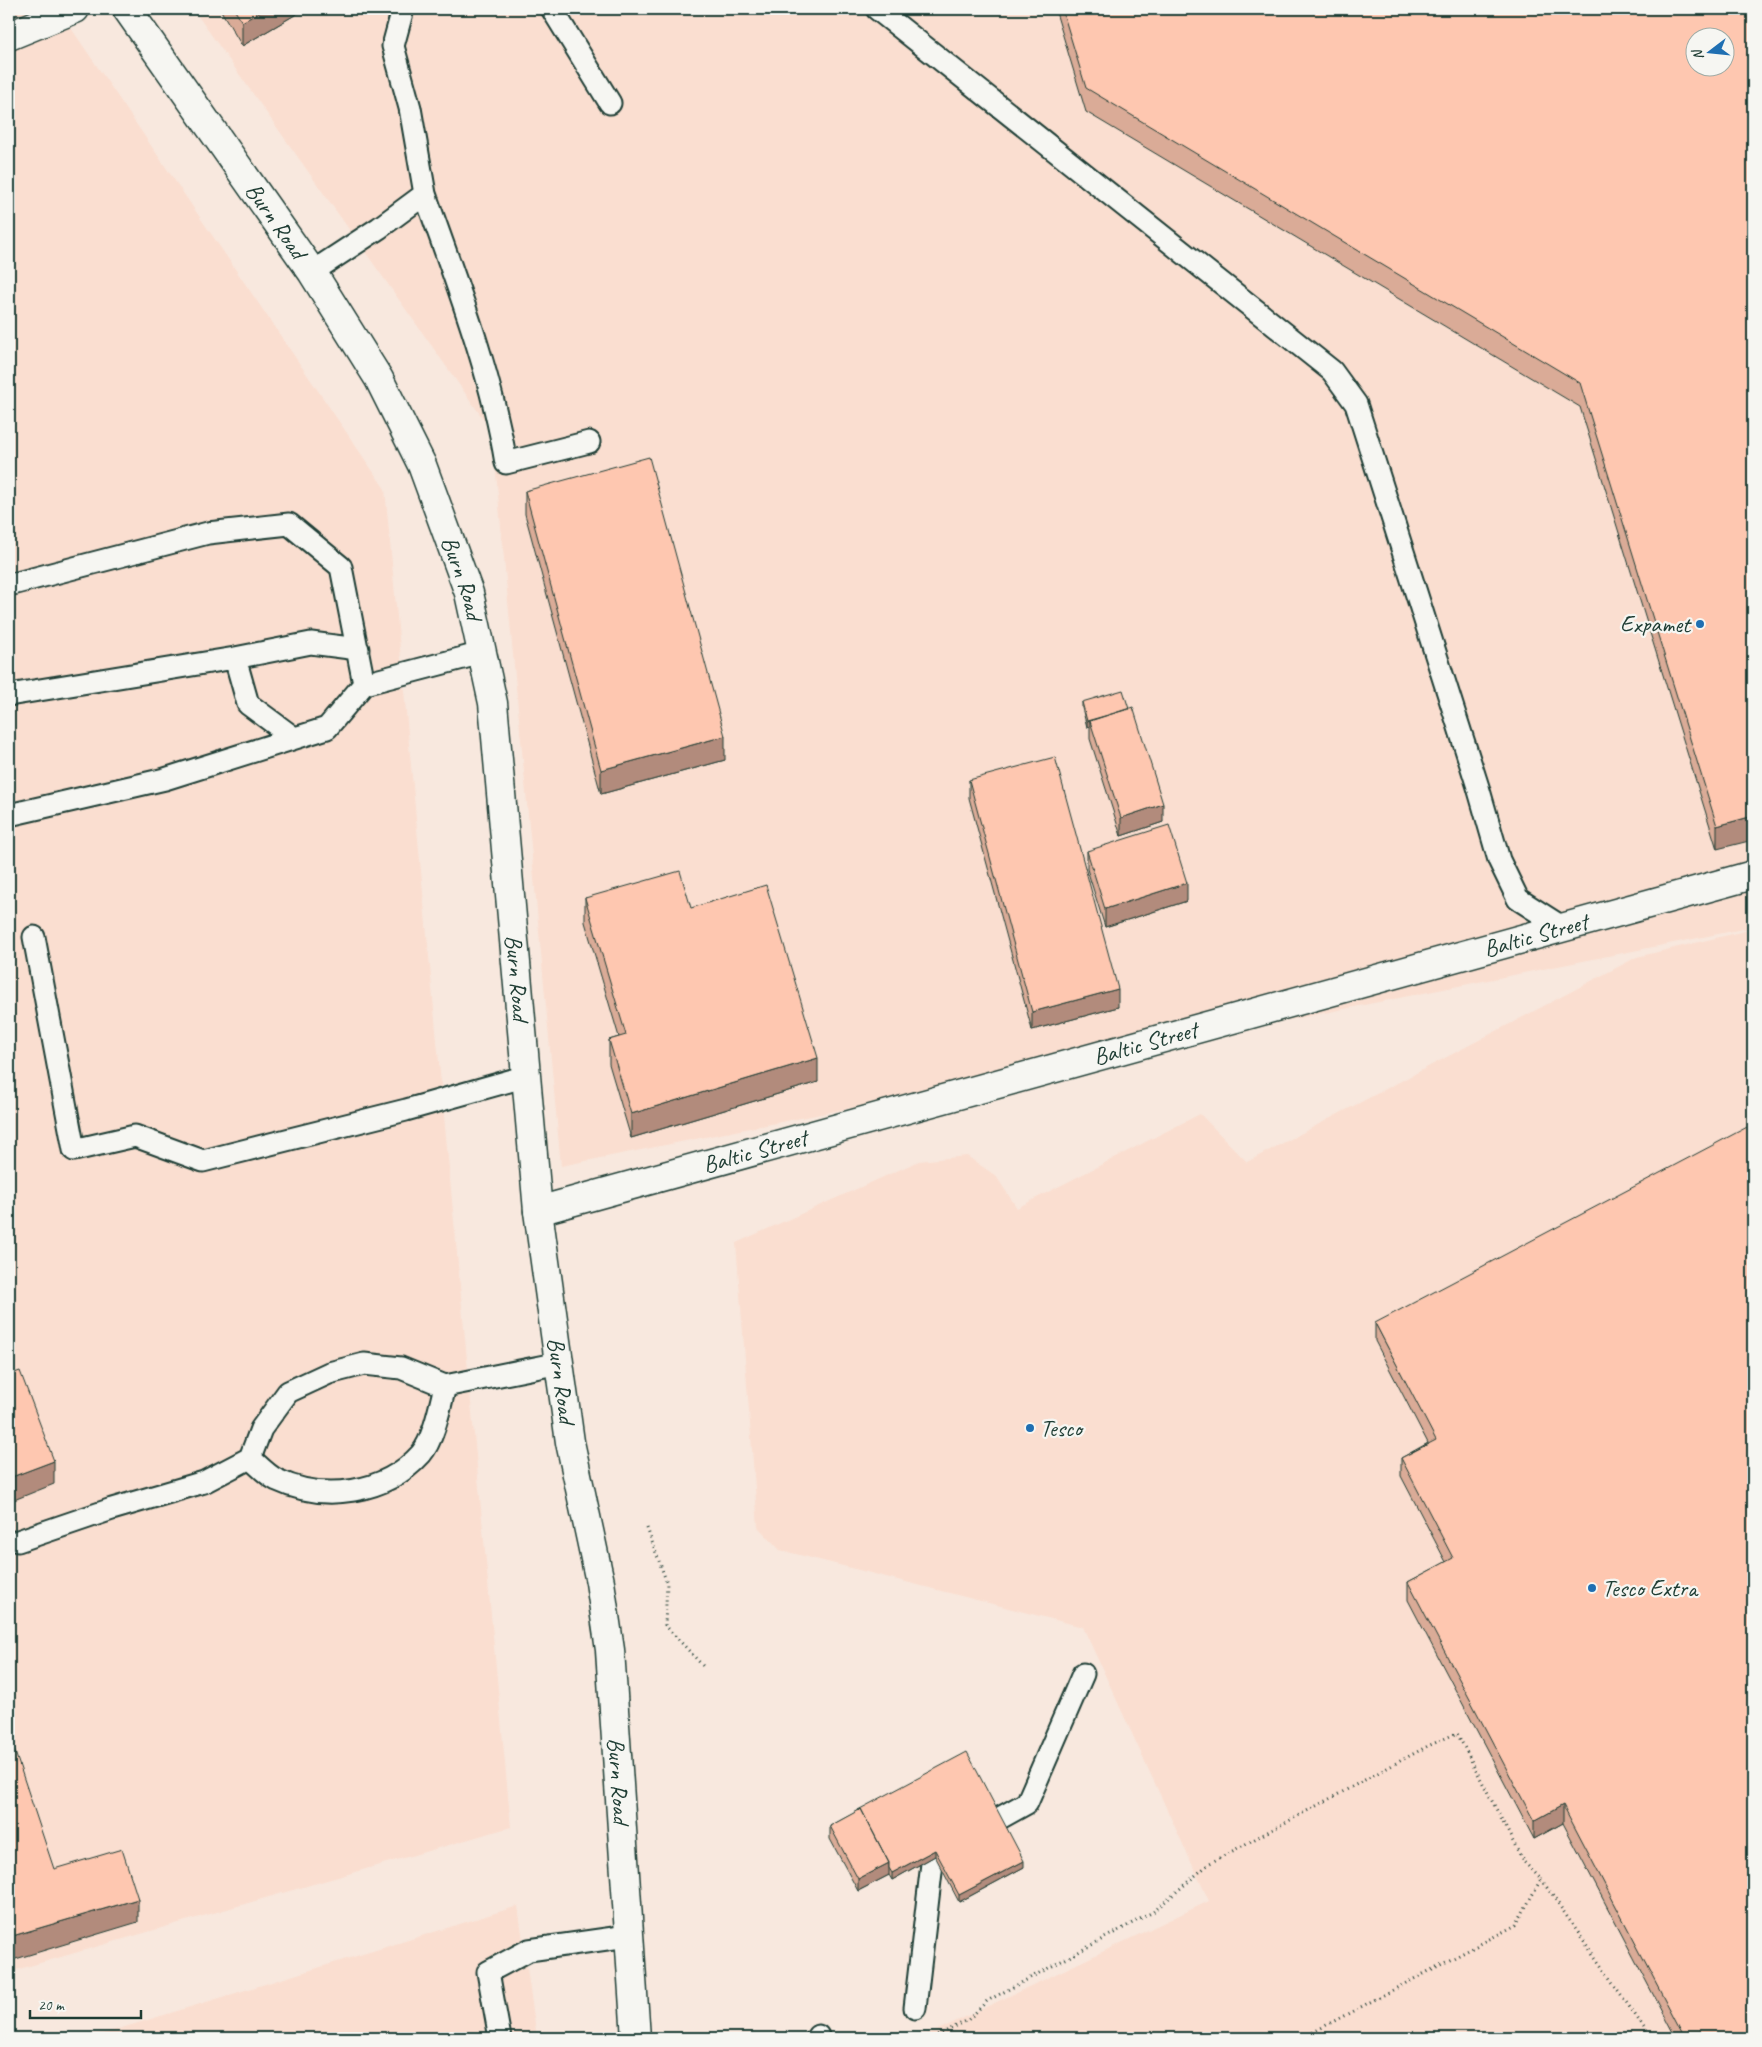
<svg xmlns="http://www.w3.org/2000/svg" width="1762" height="2047" viewBox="0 0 1762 2047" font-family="Caveat,sans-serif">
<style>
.built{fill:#faded0;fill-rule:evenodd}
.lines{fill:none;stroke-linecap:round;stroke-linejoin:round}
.service-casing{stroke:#1f3d34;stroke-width:25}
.minor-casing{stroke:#1f3d34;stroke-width:31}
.path{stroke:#1f3d34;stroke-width:3;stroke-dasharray:1 4;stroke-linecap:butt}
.service{stroke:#f6f6f2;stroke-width:21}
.minor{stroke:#f6f6f2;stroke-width:28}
.wall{fill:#daab97;stroke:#1f3d34}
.shaded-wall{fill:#b28b7b;stroke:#1f3d34}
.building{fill:#fec7b0;stroke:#1f3d34;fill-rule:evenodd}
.poi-dot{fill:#1f6fb2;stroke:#f6f6f2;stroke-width:2}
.labels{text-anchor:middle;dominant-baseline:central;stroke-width:4.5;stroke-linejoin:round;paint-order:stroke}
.street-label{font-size:24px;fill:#1f3d34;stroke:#f6f6f2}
.poi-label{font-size:24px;fill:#1f3d34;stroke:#f6f6f2;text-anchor:start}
</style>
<rect width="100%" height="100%" fill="#f8e8de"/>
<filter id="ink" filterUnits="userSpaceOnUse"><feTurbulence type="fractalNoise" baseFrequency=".02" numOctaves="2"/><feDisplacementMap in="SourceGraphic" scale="10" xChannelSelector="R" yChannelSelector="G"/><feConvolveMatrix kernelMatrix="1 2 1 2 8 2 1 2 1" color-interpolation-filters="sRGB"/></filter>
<g filter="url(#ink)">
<path class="built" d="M9 9H58L385 489 511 1827 9 1972Z
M193 9H1753V927L561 1166 492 431ZM1694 38H1724V68H1694Z
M1753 929V2038H921L1209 1901 1083 1627 780 1550 758 1527 736 1243 919 1161 967 1156 996 1176 1017 1208 1200 1114 1247 1162 1637 957Z
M518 1906 537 2038H89L389 1946Z"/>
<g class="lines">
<defs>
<path id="service" d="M552 9 610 103
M877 9 1332 371 1356 404 1478 787 1499 860 1518 899 1562 927
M425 194C456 282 491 371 506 463L589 442
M312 272 379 228 425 194 410 108 393 46 403 9
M9 585 208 533 289 524 341 567 364 684
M9 695 235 658
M294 738 248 704 235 658 311 643 358 649
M9 815 165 779 327 728 364 684 482 653
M34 937 74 1150 135 1136 203 1161 406 1110 527 1076
M250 1458C258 1465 267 1475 277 1480 324 1502 385 1494 421 1454 434 1439 440 1406 445 1386
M18 1541 112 1509 204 1482 250 1458 261 1429 288 1392 329 1373 364 1364 401 1368 445 1386 560 1363
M915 2008 933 1855 1027 1803 1083 1674
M500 2038 488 1972 529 1950 628 1936
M817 2038 818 2036"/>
<g id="minor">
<path id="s1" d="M127 9 312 272 379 379 422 465 469 593 493 703 538 1211 570 1442 600 1582 610 1650 636 2038"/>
<path d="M9 36 75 9"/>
<path id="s2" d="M538 1211 1753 875"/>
</g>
</defs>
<use href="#service" class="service-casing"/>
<use href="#minor" class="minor-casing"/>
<path class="path" d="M647 1528 667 1583 665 1625 703 1666
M1541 1879 1651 2038
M933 2038 968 2020 987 2001 1153 1912 1210 1863 1428 1746 1457 1733 1523 1861 1541 1879 1516 1925 1302 2038"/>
<use href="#service" class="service"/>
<use href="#minor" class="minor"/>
</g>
<path class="wall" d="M220 9H305L242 46Z
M1055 9H1753L1717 849 1580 407 1086 112Z
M525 491 725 760 601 794 525 514Z
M1082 702 1163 822 1121 836 1090 739V726L1087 727 1082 708Z
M969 780 1118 1007 1032 1030 969 798Z
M1087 851 1187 901 1105 927 1087 869Z
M585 898 691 908 818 1082 631 1138 609 1064V1040L619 1037 585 922Z
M1375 1323 1753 2038H1676L1563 1823 1534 1839 1408 1600V1582L1446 1562 1401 1476V1458L1428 1443 1375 1341Z
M858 1810 1024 1867 959 1902 935 1856 892 1880 889 1875 858 1891 830 1839V1826L858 1811Z"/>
<path class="shaded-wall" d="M265 9H305L242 46V22Z
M1129 709 1090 721V726L1087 727V721Z
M725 736V760L601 794V770Z
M1163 804V822L1121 836V818Z
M1753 816V840L1717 849V826Z
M1187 883V901L1105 927V909Z
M1118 989V1007L1032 1030V1012Z
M818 1058V1082L631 1138V1114Z
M54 1461V1484L9 1502V1478Z
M1563 1805V1823L1534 1839V1821Z
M935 1850V1856L892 1880V1873Z
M1024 1861V1867L959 1902V1895Z
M889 1863V1875L858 1891V1879Z
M138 1899V1922L9 1961V1937Z"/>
<path class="building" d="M234 9H265L242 22Z
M1062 9H1753V816L1717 826 1580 383 1086 88ZM1694 38H1724V68H1694Z
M649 457 725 736 601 770 525 491Z
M1123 690 1129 709 1087 721 1082 702Z
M1133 707 1163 804 1121 818 1090 721Z
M1055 757 1118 989 1032 1012 969 780Z
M1169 825 1187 883 1105 909 1087 851Z
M680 871 691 908 766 885 818 1058 631 1114 609 1040 626 1035 585 898Z
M1753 1124V2038H1685L1563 1805 1534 1821 1408 1582 1453 1558 1401 1458 1436 1440 1375 1323Z
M20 1371 54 1461 9 1478V1375Z
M9 1734 54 1869 122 1849 138 1899 9 1937Z
M967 1752 1024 1861 959 1895 935 1850 892 1873 889 1868V1863L861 1809 859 1811 858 1810Z
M861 1809 889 1863 858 1879 830 1826Z"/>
</g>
<g class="poi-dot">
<circle cx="1700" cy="624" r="5"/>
<circle cx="1030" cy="1428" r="5"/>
<circle cx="1592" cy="1588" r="5"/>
</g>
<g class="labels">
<g class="street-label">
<text stroke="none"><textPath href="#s1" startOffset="259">Burn Road</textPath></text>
<text stroke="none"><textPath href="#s1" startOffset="664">Burn Road</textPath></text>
<text stroke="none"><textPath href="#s2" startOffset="1035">Baltic Street</textPath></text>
<text stroke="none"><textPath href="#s1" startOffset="1069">Burn Road</textPath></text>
<text stroke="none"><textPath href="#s2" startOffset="630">Baltic Street</textPath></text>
<text stroke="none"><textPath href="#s2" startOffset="225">Baltic Street</textPath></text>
<text stroke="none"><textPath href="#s1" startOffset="1474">Burn Road</textPath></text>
<text stroke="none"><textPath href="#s1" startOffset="1879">Burn Road</textPath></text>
</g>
<g class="poi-label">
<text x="1690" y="624" text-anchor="end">Expamet</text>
<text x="1040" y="1428">Tesco</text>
<text x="1602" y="1588">Tesco Extra</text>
</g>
</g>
<rect width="1762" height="2047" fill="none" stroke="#f6f6f2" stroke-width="30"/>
<rect x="15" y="15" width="1732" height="2017" fill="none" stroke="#1f3d34" stroke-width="2" filter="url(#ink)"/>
<g transform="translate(1710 52) rotate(254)"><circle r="24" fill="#f6f6f2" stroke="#a0aca6"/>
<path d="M0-4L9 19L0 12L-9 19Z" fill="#1f6fb2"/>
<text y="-8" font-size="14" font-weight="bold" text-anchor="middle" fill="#1f3d34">N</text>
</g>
<path d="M30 2010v8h111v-8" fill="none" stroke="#1f3d34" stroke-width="2.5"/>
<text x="38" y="2010" font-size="15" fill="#1f3d34" stroke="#f6f6f2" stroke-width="4" paint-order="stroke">20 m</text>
</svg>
